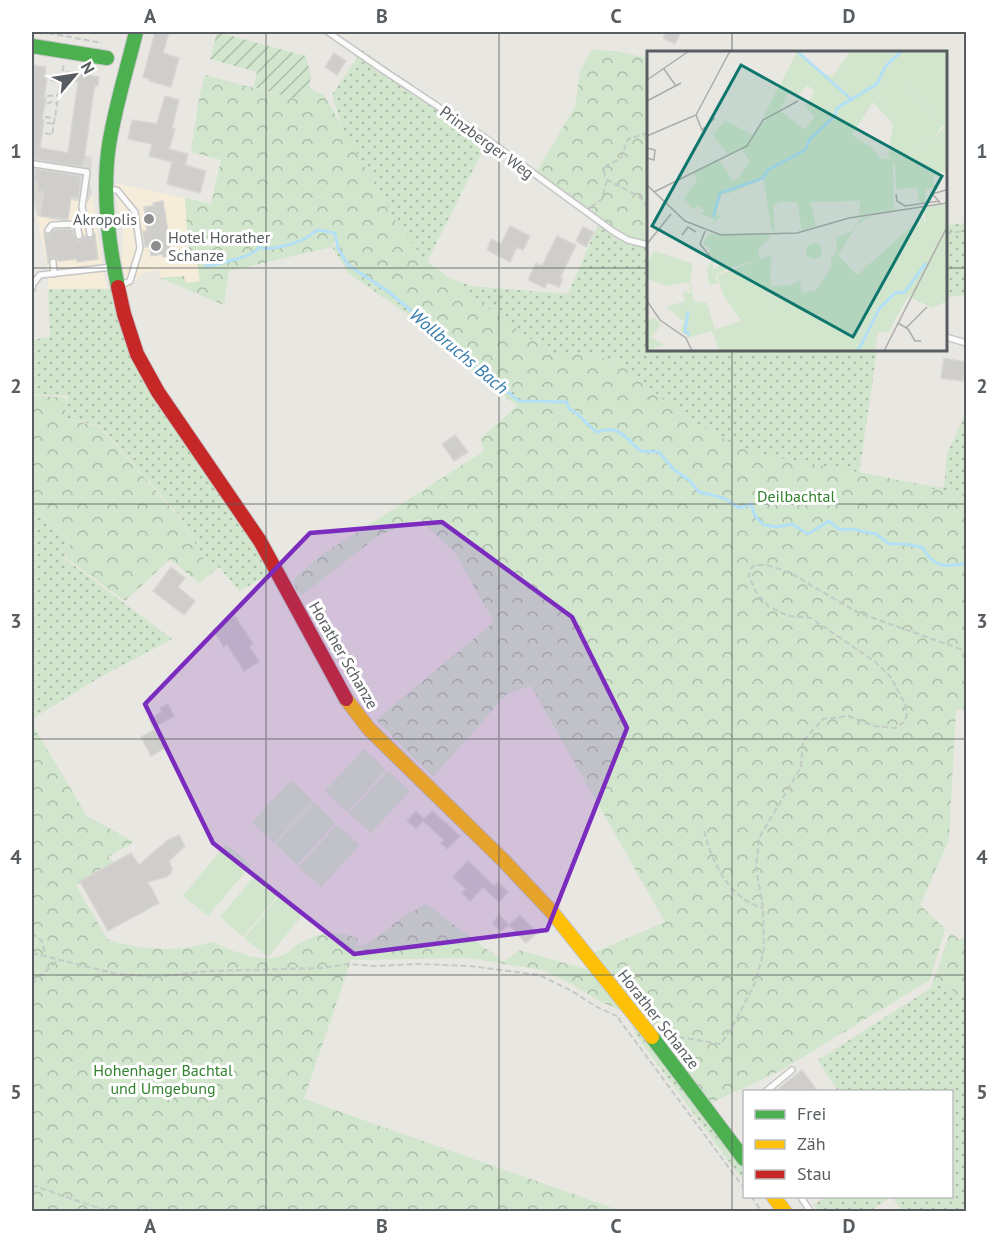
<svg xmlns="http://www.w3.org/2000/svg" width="998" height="1243" viewBox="0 0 998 1243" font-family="'PT Sans',sans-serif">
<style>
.commercial{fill:#f5ecd9}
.industrial{fill:#dad8d3}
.grass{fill:url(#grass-dots)}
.forest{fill:url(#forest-crowns)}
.garden{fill:url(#garden-furrows)}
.pitch{fill:#d1e6cc}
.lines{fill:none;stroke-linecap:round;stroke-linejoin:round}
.stream{stroke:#b4e0f6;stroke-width:3}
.building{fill:#cfcecb;stroke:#d8d6d2;stroke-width:1.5}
.lane-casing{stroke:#c5c6c5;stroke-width:8}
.fast-casing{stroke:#c6c6c6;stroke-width:16}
.slow-casing{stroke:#c6c6c6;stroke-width:16}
.jam-casing{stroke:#c6c6c6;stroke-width:16}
.path{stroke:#c4cac7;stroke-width:2;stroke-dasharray:6 3;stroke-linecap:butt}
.lane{stroke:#fcfbfb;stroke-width:5}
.fast{stroke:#4caf50;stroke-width:14}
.slow{stroke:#ffc107;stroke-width:14}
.jam{stroke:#c62828;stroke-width:14}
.marked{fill:#7b2cbf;fill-opacity:0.2;stroke:#7b2cbf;stroke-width:4.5;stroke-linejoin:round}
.grid{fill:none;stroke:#585d61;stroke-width:1.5;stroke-opacity:0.55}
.poi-dot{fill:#8b8d8e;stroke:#fff;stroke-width:2}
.labels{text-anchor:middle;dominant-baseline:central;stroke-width:6;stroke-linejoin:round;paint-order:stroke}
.street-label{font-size:16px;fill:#585d61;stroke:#fff}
.poi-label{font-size:16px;fill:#585d61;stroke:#fff;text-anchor:end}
.park-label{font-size:16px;fill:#33822f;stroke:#fff}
.water-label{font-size:18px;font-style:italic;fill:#357aac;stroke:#fff}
.inset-river{fill:none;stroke:#b4e0f6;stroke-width:3}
.inset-road{fill:none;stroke:#abacaa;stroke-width:1.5}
.view{fill:#0f766e;fill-opacity:0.15;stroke:#0f766e;stroke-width:3}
.inset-edge{fill:none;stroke:#585d61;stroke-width:3}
.neatline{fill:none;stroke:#585d61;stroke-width:2}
.grid-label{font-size:20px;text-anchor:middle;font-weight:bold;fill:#585d61}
</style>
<defs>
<pattern id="grass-dots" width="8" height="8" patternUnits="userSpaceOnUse" patternTransform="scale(1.5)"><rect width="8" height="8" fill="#d1e6cc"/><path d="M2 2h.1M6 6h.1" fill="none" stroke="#acbea9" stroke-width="1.8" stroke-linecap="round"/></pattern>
<pattern id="forest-crowns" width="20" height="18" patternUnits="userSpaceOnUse" patternTransform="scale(1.5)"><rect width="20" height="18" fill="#d1e6cc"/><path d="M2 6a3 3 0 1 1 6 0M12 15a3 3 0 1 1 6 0" fill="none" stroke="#acbea9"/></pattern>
<pattern id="garden-furrows" width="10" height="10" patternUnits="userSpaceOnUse" patternTransform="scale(1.5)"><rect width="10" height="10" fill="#d1e6cc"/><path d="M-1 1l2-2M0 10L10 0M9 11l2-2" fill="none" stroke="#acbea9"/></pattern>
</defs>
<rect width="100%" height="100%" fill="#e9e7e2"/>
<path class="commercial" d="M116 183 185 198 189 258 197 259 200 281 186 283 184 276 160 278 159 270 143 273 127 290 122 261 123 234 116 197Z
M92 194 103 269 107 288 48 289V272L37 216 68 222 71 199 88 202Z"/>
<path class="industrial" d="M32 146 92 157 90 183 92 194 88 202 71 200 68 222 37 216 32 192Z"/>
<path class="grass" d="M362 50 489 138 424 268 471 286 568 294 598 225 626 242 648 248V350H877L859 474 944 488 947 454 966 412V555L783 521 626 367 597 356 569 353 543 384 517 406 462 363 419 322 348 273 332 247 346 243 366 203 332 95Z
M966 223V295L946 297V225Z
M48 289H111L119 316 272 573 239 591 219 567 212 573 179 515 100 426 64 418 68 396 32 394V340L50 337Z
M32 506 71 543 64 558 172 639 95 680 32 719Z
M942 985 966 997V1206L959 1211H903L891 1197 870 1211H818L813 1205 825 1197 952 1196V1092L838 1091 818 1060 931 988Z
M632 1025H635L744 1168V1182L638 1038Z"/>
<path class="forest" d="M592 50 615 51 648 58V241L629 236 615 230 537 171 575 107 580 71Z
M205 75 300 100 306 88 309 86 311 89 324 95 398 225 425 260 512 326 552 353 563 355 569 353 597 356 610 361 622 360C654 397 710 438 757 452 792 463 828 466 864 473 899 479 932 490 966 496V709L956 710 949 840 920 905 945 929 930 980 780 1071 711 1103 595 952 665 922 531 686 507 694 433 777 376 720 494 622 455 553 419 519 378 536 301 596 292 581 320 556 484 451 480 439 524 400 469 359 421 315 358 276 341 257 335 240 332 247 229 271 224 305 160 278 184 276 186 283 200 281 197 259H189L185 198 211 204 221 160 191 152 199 99Z
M32 395 66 398 65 419 100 427 179 517 212 573 199 583 170 559 125 601 65 557 71 543 32 505Z
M32 724 87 816 134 842 108 857 116 864 76 885 107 939C138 950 180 953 212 942 232 950 259 964 281 956 286 955 291 949 296 946 317 932 335 928 358 939L356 946 367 944 406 915 426 904 504 962 519 950 589 970 625 1012 599 1001 573 985 542 970 469 958 351 960 304 1099 621 1211H32Z
M950 933 959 939 966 937V997L942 985 931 987Z"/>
<path class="garden" d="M217 32 306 56C306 62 309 65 310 71 313 82 305 91 303 101L253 87 257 72 210 59Z"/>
<path class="pitch" d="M364 749 386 770 347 812 325 791Z
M388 771 410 791 371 833 348 813Z
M291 780 313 801 274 843 252 822Z
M314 802 336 823 297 865 275 844Z
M337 825 360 845 321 887 298 867Z
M226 844 251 865 208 916 183 896Z
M257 873 280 893 243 937 220 917Z
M281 894 304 913 268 957 244 938Z"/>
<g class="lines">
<path class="stream" d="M206 266C218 264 254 257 259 247 268 252 297 243 306 238 310 236 313 232 318 230L335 233 338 248 348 265 389 292 410 310 432 326 473 367 488 376 519 401 567 402 569 409C577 410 587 426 597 432 621 424 624 438 641 451L659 452 673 469 690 481 699 492 724 498 739 508 751 504 755 516 764 525 777 527 792 524 808 534 829 521 840 530 851 529 876 534 889 544C905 543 907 545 922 547 936 570 944 566 966 564"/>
</g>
<path class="building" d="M155 32H169L163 53 179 58 171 87 149 81V79L143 77Z
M666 32H681L675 44 663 38Z
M334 53 346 61 337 75 325 67Z
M32 65 46 67 45 77H47L44 98H46L42 119 44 120 40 148 68 153 78 82 64 80 66 71 99 77 98 86 95 85 93 96 83 167 38 160V157V160H32Z
M165 96 179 100 172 128 175 129 169 149 188 154 185 165 206 171 200 193 167 184 172 162 149 156 152 144 128 139 132 120 157 124Z
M36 169 81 176 78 198 71 197 68 219 40 216 44 192 37 191 38 181H34Z
M163 201 172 255 163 257V254L151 256 150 246 145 247 143 231H147L144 207 154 206 153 203Z
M510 226 530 236 523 250 517 247 510 262 487 250 491 239 501 244Z
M583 227 594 232 586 247 576 241Z
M73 229 74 236 78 241 82 239 84 235 91 239 95 234 98 259 77 262V259L58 261 56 258 52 257 48 263 44 233 49 235 54 230Z
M557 236 576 245 560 278 563 279 559 287 547 282 545 288 528 280 536 263 542 266Z
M944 358 965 362 963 381 941 378Z
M455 435 468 452 454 461 442 444Z
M171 567 185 578 178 587 195 601 184 615 153 591Z
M235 616 253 644 249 646 259 662 244 671 227 644 224 647 213 630Z
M168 704 174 716 153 728 149 719 162 712 160 708Z
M157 728 167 747 151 756 141 737Z
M416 811 424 819 432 811 460 836 447 849 441 843 444 840 423 821 416 828 407 821Z
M179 835 185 846 169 861 172 868 171 873 166 877 148 882 159 903 108 931 80 881 131 853 139 865 168 840Z
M468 861 494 886 498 882 508 892 499 902 483 887 470 901 462 893 466 889 453 877Z
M499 915 509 925 501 931 493 923Z
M520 915 537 933 526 943 509 925Z
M802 1070 818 1092H774Z"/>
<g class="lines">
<defs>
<path id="lane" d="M328 32 383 70 484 137 614 232 628 240 648 245
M34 164 87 172 82 207 86 223
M108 190H117L135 212 140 248 130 281 119 286
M88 222 90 234
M48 230 52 225 77 224
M79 236 77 224 106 219
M53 262 54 274
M32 289 33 284 40 275 112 267
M946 337 966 343
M765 1092 792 1070
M800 1196 811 1212"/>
<path id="fast" d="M32 46 107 58
M118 287C108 241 102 192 109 145 115 107 127 69 136 32
M652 1037 744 1159"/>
<path id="slow" d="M346 699 369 729 504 861 552 912 652 1037
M773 1196 785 1212"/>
<path id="jam" d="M118 287 124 314 137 354 158 392 260 541 346 699"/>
</defs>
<use href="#lane" class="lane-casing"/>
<use href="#fast" class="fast-casing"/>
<use href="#slow" class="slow-casing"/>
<use href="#jam" class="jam-casing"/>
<path class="path" d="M40 34 43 32 102 43
M51 80 61 82
M47 96 59 95
M47 104 50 102 58 103
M45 117 55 118
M47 123 54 124
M45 133 52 135 64 63
M648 133 628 139 621 158 606 166 604 173 607 180 639 196 648 207
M591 207 602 199 607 180
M946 233 966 231
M704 831C712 862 729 899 763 908
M32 933 42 941 46 957
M32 953 117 974 156 977 207 971 323 968 346 964 376 966 417 964 470 966 539 975 572 991 595 1006 621 1018
M32 984 58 960
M618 1018 744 1188
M663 1029 678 1037 721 1044 736 1020 755 983 764 950 763 908 756 867 759 838 801 767 803 741 823 719 848 716 875 726 895 728 904 722 907 715 905 704 890 676 874 661 811 618 788 616 768 606 756 592 749 576 750 569 755 565H767L790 573 859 613 966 651
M32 1185 110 1212
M751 1196 762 1212"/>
<use href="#lane" class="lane"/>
<use href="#fast" class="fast"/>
<use href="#slow" class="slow"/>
<use href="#jam" class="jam"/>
</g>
<path class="marked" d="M442 522 572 617 627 728 547 930 354 954 213 843 145 704 310 533Z"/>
<path class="grid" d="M266 32V1212M499 32V1212M732 32V52M32 268H648M946 268H966M732 350V1212M32 504H966M32 739H966M32 975H966"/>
<g class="poi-dot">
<circle cx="149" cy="219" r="6"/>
<circle cx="156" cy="246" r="6"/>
</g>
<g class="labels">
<g class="street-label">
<text transform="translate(487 142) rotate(36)">Prinzberger Weg</text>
<text transform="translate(344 655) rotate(60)">Horather Schanze</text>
<text transform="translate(659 1019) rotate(52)">Horather Schanze</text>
</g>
<g class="poi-label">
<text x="137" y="219">Akropolis</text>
<text x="168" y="237" text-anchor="start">Hotel Horather<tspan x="168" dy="18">Schanze</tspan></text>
</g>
<g class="park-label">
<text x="796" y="496">Deilbachtal</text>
<text x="163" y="1070">Hohenhager Bachtal<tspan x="163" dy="18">und Umgebung</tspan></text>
</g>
<g class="water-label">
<text transform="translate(459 351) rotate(40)">Wollbruchs Bach</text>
</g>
</g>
<g transform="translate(647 51)">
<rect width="300" height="300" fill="#e9e7e2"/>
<path d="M258 0H300V72L294 76 261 35 239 55 234 28ZM150 1 202 48 116 122 117 128 80 143H75L71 134 50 130 46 121 71 108 86 130 93 125 103 110 95 99 113 73 133 60 158 79 168 66 158 56 168 41 160 34 152 44 142 40 134 58 114 70ZM300 73 299 119 286 125 288 137 278 138 279 150 272 152 270 137 249 138 248 111 287 88ZM122 182V189L116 192 75 200 69 209 62 202 64 197 56 193 62 183ZM8 200 46 213 43 230 47 250 60 252 68 279 41 287 33 279 37 271 19 256 38 250 36 240 44 243 42 231 20 235 0 228V210ZM124 204 123 256 129 275 96 272 77 245 70 225Z" fill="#d1e6cc"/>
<path d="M204 0H258L235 27 239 54 261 35 294 76 287 88 246 112 247 159 212 164 213 150 163 151 169 175 155 179 150 151H135L126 154 128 180H125L116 126 75 143 69 162 74 166 64 174 68 168 54 163 57 159 51 154 47 158 36 148 49 131 85 130 111 117 119 107 146 93 185 45 173 34 181 24 185 26ZM226 51 246 73 241 105 244 109 233 107 225 97 205 84ZM78 69 105 84 102 93 81 104 66 84ZM300 153V250L285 257 261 245 242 281H231L228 300H72L65 280 123 259 124 235 145 234 153 229 155 242 169 239 184 217V208L190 200 189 187 205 180 214 167 224 165 210 174 191 204 210 224 275 166 280 173 275 157ZM105 192H117L111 198 113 208 83 217 68 225 71 232 62 234 60 216 66 210V219L72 215 69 209 75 200ZM7 266 14 274 4 286 17 294 0 299V270Z" fill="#d1e6cc" fill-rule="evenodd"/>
<path d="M159 200a8 8 0 1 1 16 0a8 8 0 1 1-16 0Z" fill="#d1e6cc"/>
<path class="inset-river" d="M151 1 204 48M66 166 73 142 116 127 121 119 158 99 163 88 188 65 190 57 230 33 238 16 255 0M41 260 38 281 43 283M211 300 232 258 248 242 258 241 279 212"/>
<path class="inset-road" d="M17 18 29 35M0 29 42 0M0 50 34 32M49 64 55 79 68 67M0 85 49 64 83 0M0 93V97L8 99 7 109 0 107M0 134 38 170 74 184 150 182 202 167 300 152M7 141 100 95 116 69 151 50M249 143 250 150 258 155 292 150 293 153M292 150 285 143 299 139M58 180 53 193 66 209M35 184 41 176 49 181M0 193 24 163M0 250 13 269 39 287 45 300M251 272 261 278 268 290H274M259 277 280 256M237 300 300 176"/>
<path class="view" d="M94 14 295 125 206 286 5 175Z"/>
<rect width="300" height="300" class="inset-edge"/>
</g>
<rect width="998" height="1243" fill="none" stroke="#ffffff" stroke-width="66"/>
<rect x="743" y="1090" width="210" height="108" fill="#ffffff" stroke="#bcbec0" stroke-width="1.5"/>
<rect x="755" y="1110" width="30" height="9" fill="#4caf50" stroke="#bcbec0" stroke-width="1.5"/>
<text x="797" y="1120" font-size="18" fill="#585d61">Frei</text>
<rect x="755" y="1140" width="30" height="9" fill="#ffc107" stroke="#bcbec0" stroke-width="1.5"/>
<text x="797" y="1150" font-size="18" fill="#585d61">Zäh</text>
<rect x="755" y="1170" width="30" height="9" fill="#c62828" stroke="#bcbec0" stroke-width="1.5"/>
<text x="797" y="1180" font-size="18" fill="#585d61">Stau</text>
<g transform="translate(75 75) rotate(61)" stroke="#ffffff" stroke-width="4.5" paint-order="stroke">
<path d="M0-4.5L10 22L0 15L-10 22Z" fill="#585d61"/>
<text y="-9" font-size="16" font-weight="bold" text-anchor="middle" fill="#585d61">N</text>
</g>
<rect x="33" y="33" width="932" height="1177" class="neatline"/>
<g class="grid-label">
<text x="150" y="23">A</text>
<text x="382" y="23">B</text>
<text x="616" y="23">C</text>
<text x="849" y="23">D</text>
<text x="16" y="158">1</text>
<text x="982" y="158">1</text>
<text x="16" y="393">2</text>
<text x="982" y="393">2</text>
<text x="16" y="628">3</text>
<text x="982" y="628">3</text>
<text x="16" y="864">4</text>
<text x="982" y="864">4</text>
<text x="16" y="1099">5</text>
<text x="982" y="1099">5</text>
<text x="150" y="1233">A</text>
<text x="382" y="1233">B</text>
<text x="616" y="1233">C</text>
<text x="849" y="1233">D</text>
</g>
</svg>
